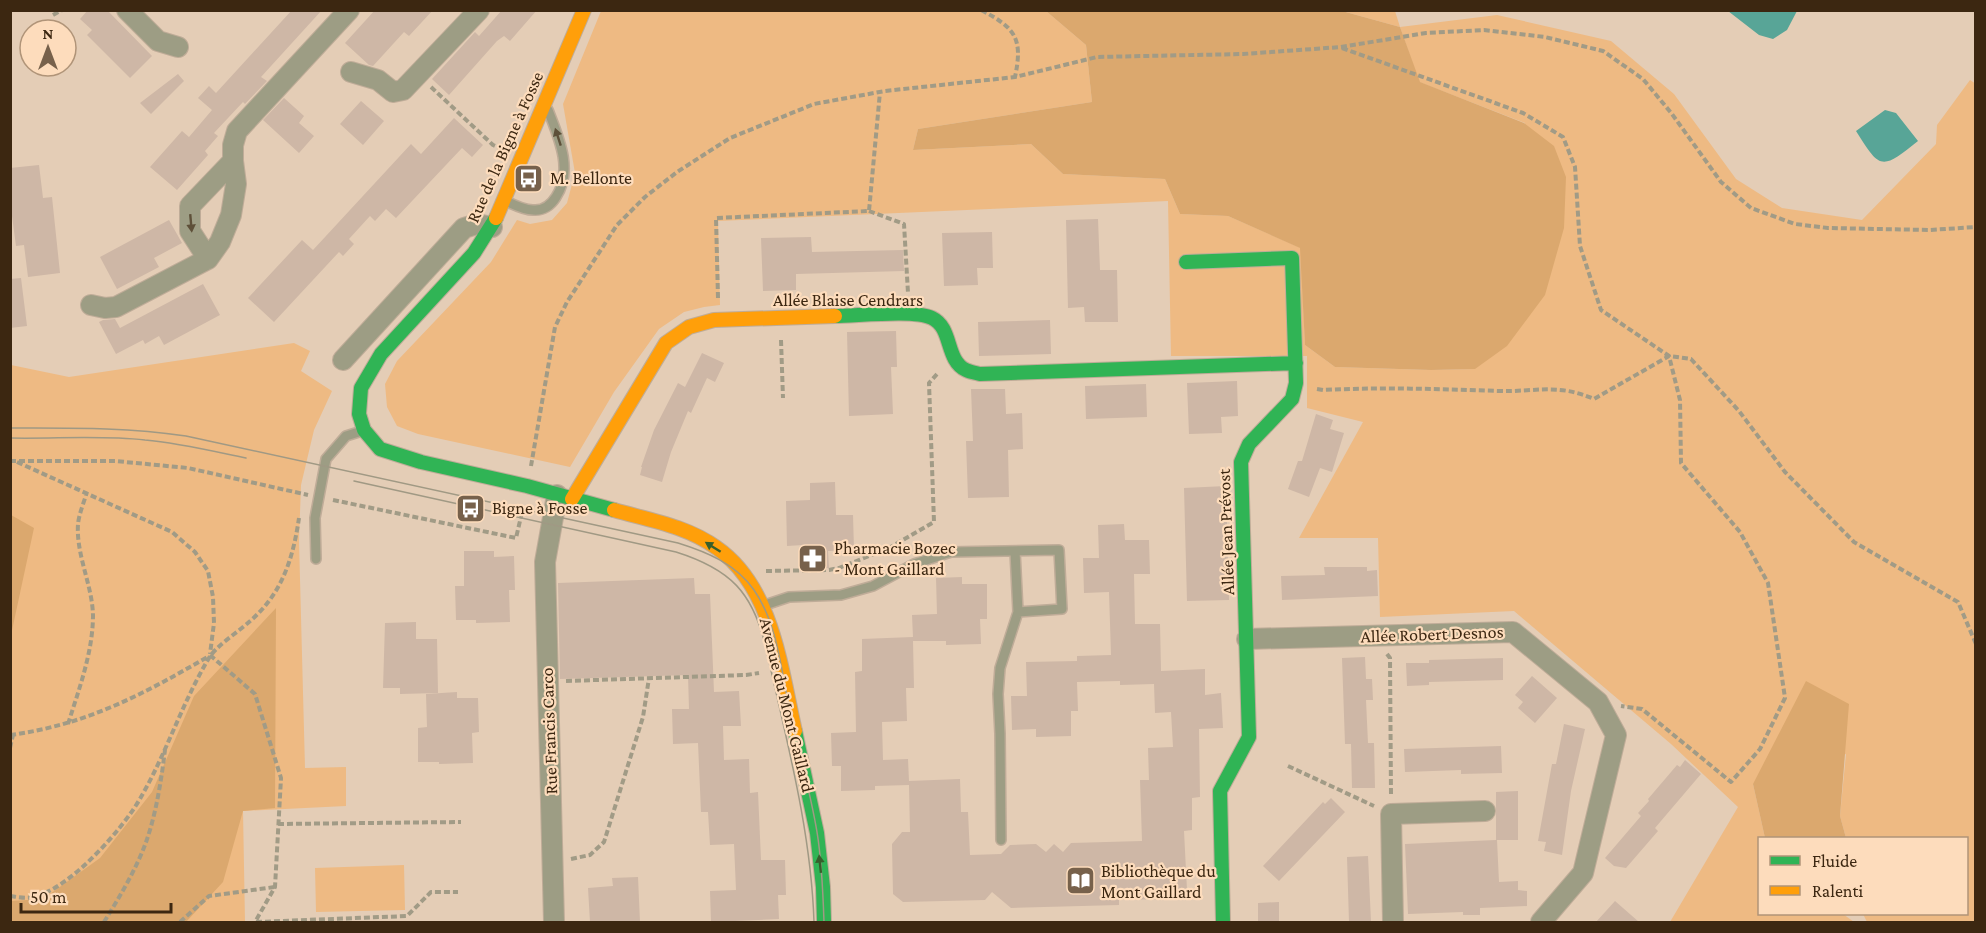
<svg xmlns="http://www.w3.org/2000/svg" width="1986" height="933" viewBox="0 0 1986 933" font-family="'Crimson Pro',serif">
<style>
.green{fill:#eeba83}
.forest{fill:#dba86e}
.water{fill:#58a597}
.building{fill:#ceb7a6}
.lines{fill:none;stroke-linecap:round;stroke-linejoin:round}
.lane-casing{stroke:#bfac98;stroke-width:12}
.street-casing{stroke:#bfac98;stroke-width:22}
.fast-casing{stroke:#bfac98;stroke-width:16}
.slow-casing{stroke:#bfac98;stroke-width:16}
.path{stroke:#a19b86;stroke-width:4;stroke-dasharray:6 3;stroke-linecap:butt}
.lane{stroke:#9d9d84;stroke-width:9}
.street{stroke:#9d9d84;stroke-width:20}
.fast{stroke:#30b455;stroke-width:14}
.slow{stroke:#ff9f0a;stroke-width:14}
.tram{stroke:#a09984;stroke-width:1.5}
.oneway{fill:#5e5039}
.oneway2{fill:#375f2c}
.labels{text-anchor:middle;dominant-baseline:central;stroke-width:4.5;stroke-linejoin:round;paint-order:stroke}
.street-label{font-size:18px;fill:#3c2711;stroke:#fddcbc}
.poi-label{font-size:18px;fill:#3c2711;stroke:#fddcbc;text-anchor:start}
</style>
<rect width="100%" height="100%" fill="#e4cdb6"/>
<path class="green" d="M601 11H1046L1086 45 1092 102 918 129 913 150 1031 144 1063 174 1165 179 1180 214 1228 216 1301 248 1305 345 1335 367 1431 370 1475 369 1525 123 1419 82 1400 27 1342 11H1395L1400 27 1497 15 1611 41 1674 94 1736 179 1782 208 1862 220 1936 144 1937 125 1970 80 1976 84 1975 922H1867L1863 914H1966V838H1846L1840 816 1846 754 1753 784 1765 838H1760V914H1843L1854 922H1670L1738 807 1671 744 1514 611 1380 617 1378 538H1299L1363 422 1307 408V356H1171L1168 201 718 221 720 305 704 307 684 312 659 329 614 392 570 467 418 434 397 426 387 407 385 384 397 361 491 262 517 220 530 224 552 220 567 203 575 173 563 104Z
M294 343 310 351 301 371 332 391 314 430 301 485 299 541 305 768 346 767V806L243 811 245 922H11V365L69 377Z
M404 865 405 910 316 912 315 868Z"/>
<path class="forest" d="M1046 11H1342L1400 27 1420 82 1524 123 1554 146 1566 177 1564 228 1545 295 1507 346 1475 369 1431 370 1335 367 1305 345 1300 248 1228 216 1180 214 1165 179 1063 174 1031 144 913 150 918 129 1092 102 1086 45Z
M11 515 34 528 11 635Z
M276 608 275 808 243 811 223 882 186 922H11V901L43 899 100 858 152 792 194 696Z
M1806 681 1849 704 1840 816 1846 838H1765L1753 784Z"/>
<path class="water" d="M1728 11 1797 10V11L1787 30 1773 39 1759 35Z
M1885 110 1896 113 1918 141C1881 171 1880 169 1856 131Z"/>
<path class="building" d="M88 10H107L152 56 130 78 87 35 92 30 80 19Z
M292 10H322L261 77 267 81 245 104 243 102 214 133 218 136 205 151 208 155 177 190 150 167 182 131 189 137 212 110 198 98 209 86 216 93Z
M375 10H433L409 36 404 32 373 66 369 65 345 43Z
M502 10H537L510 41 504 36 497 41 449 95 432 79 475 32 479 36Z
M178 74 184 81 151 114 140 103Z
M284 98 304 116 299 123 314 136 299 153 263 120Z
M361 101 384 121 363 145 340 124Z
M454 118 483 145 472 157 462 148 396 218 386 209 375 221 370 216 349 239 354 244 343 256 339 252 274 322 248 298 302 240 313 250 411 144 421 154Z
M39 165 43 198 52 197 60 273 28 277 24 245 16 246 10 201V168Z
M1098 219 1100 270H1117L1118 322H1085L1084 307 1068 308 1066 220Z
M169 220 182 243 154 258 159 267 117 289 100 257Z
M992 232 993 268H977L978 285 944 286 942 233Z
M811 237 812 252 903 250 904 271 796 274V290L763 291 761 238Z
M21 278 27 326 10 328V279Z
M203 284 220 315 164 345 159 336 145 344 143 340 116 354 99 322 103 320 115 319 120 328Z
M1050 320 1051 354 979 356 978 322Z
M896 331 897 367H891L893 414 849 416 847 332Z
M702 353 724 363 715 382 707 378 691 413 688 411 671 452 662 482 640 475 642 467H641L654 430 678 383 685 387Z
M1237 381 1238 416 1221 417 1222 433 1189 434 1187 383Z
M1146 384 1147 417 1086 419 1085 386Z
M971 389H1005L1006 414 1022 413 1023 449 1008 450 1009 497 968 498 966 441H973Z
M1316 414 1333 420 1330 429 1344 433 1332 472 1320 468 1309 497 1288 489 1298 461H1302Z
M835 482 836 515H853L854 550 828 551 829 568 804 569 803 545 787 546 786 501 810 500V483Z
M1226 486 1229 600 1187 601 1184 488Z
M1124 524 1125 540H1149L1150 574H1134L1135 624H1160L1161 671 1205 669V695L1221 693 1223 728 1199 729 1200 797 1192 798V830L1184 831 1187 890 1162 891V899L1119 900V905L1011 908 992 892 985 900 903 902 893 894 892 844 902 832H910L909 785 875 786V790L841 791V766H832L831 733 856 732 855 672 862 671V639L913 637 912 615 937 614 936 578 962 577V584H987V619H980L981 644 946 645V641H913L914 688H906L907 721 882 722 883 760 908 759 909 781 960 779 961 812H968L970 855 1001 854 1010 845 1036 844 1046 852 1054 844 1063 852 1071 843 1142 841 1140 780H1149L1148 748 1173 747 1171 712 1155 713 1154 684 1120 685V681L1077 682 1078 711H1071V736L1036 737V729L1012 730 1011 696H1027L1026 662 1077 661V656L1111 655 1109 592 1084 593 1083 558H1099L1098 525Z
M464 551H494V557L514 556 515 590H509L510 622 476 623V620H456L455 586H464Z
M1324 567H1367V571L1377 570 1378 596 1282 600 1281 576 1325 575Z
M694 578 695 594H710L714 692 739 691 741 726H723L724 760 749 759 750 793 758 792 761 860H785L786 895H778L779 919 711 922 710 891 736 890 734 844 710 845 708 812H701L698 743 673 744 672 709H689L688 675 560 679 558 583Z
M416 622V639H437L438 693 400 694V688H383L385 623Z
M1365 657 1366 679H1372L1373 700H1366L1367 722 1368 743H1374L1375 788H1352L1351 744H1345L1342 658Z
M1503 658V680L1429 682V685L1407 686 1406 663H1429V660Z
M1532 676 1557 698 1535 723 1518 708 1523 702 1515 695Z
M457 692V698H478L479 732 472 733 473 763 439 764V762H418V728L427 727 426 694Z
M1564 724 1585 729 1571 791 1562 855 1544 851 1546 842 1538 841 1552 764H1556Z
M1501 746 1502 773 1461 774V770L1405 772 1404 749Z
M1685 760 1701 774 1655 828 1658 831 1626 868 1614 866 1605 858 1641 816 1638 813 1649 801 1648 799 1677 765 1680 767Z
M1518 791V840H1497L1499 882 1518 881V890L1527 891V906L1480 908V915H1463V912L1408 914 1405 844 1496 840V792Z
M1331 798 1345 812 1279 881 1263 866 1323 802 1325 804Z
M1368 856 1371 922H1349L1347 857Z
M638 877 640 922H590L588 888 613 886 612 878Z
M1615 901 1639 922H1596Z
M1279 902V922H1258V903Z"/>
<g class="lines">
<defs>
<path id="lane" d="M506 201C514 205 524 210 533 210 543 211 551 205 556 197 574 170 558 136 548 110
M1015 551 1018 612
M316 559 315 518 326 459 346 436 362 431
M765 605 789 597 841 595 873 586 914 564 951 552 1059 550 1062 609 1018 612 1000 668 998 694 1000 734 1001 840"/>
<path id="street" d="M127 10 158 41 178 47
M351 72 378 80 393 92 403 90 479 10
M208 259 190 231V206L233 161
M91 305 105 308 116 307 208 259 220 242 231 215 236 184 233 161V145L237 131 349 10
M343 360 464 228 477 224 492 227
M1247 639 1513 632 1598 702 1616 735 1583 873 1541 922
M554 922 545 562 557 495
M1393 922 1391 814 1485 811"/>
<path id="fast" d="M496 218 474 253 381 354 361 388 359 414 364 430 380 449 421 462 527 486 614 510
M1186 262 1292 258 1296 383 1292 399 1249 444 1241 462 1249 737 1220 791 1223 922
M835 316C857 316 914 309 932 318 953 328 945 360 966 370 970 372 976 373 980 374L1296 363
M795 731 817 833 823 887 824 922"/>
<path id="slow" d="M496 218 584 10
M572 499 666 343 689 327 714 320 835 316
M614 510C649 520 687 526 717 548 773 587 781 670 795 731"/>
</defs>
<use href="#lane" class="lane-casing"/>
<use href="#street" class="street-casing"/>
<use href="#fast" class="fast-casing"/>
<use href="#slow" class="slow-casing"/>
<path class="path" d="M981 10C1016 28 1023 39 1015 77
M53 15 62 10
M1342 48 1523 113 1563 137 1575 167 1580 246 1601 310 1669 356 1680 400 1681 463 1740 532 1768 583 1785 698 1760 749 1731 782 1642 709 1621 706
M431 87 493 145 502 149
M869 211 904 224 908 293
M718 298 716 218 869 211 880 92
M781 340 783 398
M1317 389 1323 390C1382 387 1440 389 1499 391 1536 392 1557 383 1594 399L1669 356 1691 359 1739 411 1785 472 1854 542 1958 602 1976 644
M10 461H115L188 468 308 495
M17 462 172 532 195 552 208 571 213 597 214 623 210 654
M531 466 555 327 567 302 617 225 645 197 677 172 730 138 814 104 885 91 1015 77 1097 57 1243 54 1341 47 1426 33 1484 30 1545 37 1603 51 1643 79 1672 114 1721 182 1751 208 1795 224 1828 228 1930 230 1976 227
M333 500 516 538 523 508
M766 571 829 570 839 568 889 548 934 522 929 383 938 373
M1387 654 1390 658 1391 795
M210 655 255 694 281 778 275 887 255 922
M566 681 746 675 759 673
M68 724C79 689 93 652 93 615 92 584 76 555 78 524 79 514 84 502 87 492
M10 735C86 725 144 694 209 656
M10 748 13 735
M1288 766 1374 806
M278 824 461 822
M571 859 590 855 604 842 643 717 649 678
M10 896C18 897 26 899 33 897 69 890 124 828 141 797 167 752 182 703 209 658 216 646 238 632 249 622 282 594 293 559 299 518
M104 922C119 898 135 871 145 845 156 815 161 782 165 750
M180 922 209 896 275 887
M256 922 407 916 431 892H458"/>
<use href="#lane" class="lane"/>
<use href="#street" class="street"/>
<use href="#fast" class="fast"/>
<use href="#slow" class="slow"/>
<path class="tram" d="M10 428C71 428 126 427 186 436L678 543C707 552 736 564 754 590 777 623 781 668 789 707 798 749 810 790 817 832 822 862 823 892 824 922
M10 438C55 439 100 435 145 440 179 443 212 451 246 458
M354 481 676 552C730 569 753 592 766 648 786 739 811 829 814 922"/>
</g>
<defs><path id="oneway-solid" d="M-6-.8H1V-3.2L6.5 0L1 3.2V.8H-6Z" transform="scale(1.5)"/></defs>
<g class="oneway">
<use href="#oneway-solid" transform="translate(558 137) rotate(-108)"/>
<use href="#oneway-solid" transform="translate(191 223) rotate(85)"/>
</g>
<g class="oneway2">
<use href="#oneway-solid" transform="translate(713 547) rotate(-148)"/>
<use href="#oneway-solid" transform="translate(820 864) rotate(-96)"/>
</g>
<defs>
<symbol id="bus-square" viewBox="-11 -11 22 22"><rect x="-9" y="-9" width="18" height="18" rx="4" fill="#77614b" stroke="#fddcbc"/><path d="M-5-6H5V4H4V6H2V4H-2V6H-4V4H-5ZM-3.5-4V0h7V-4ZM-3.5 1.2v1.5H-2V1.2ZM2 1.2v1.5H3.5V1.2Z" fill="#fff"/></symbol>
<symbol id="pharmacy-square" viewBox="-11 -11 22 22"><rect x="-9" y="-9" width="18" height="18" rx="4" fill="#77614b" stroke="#fddcbc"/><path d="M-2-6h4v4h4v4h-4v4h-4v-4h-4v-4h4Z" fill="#fff"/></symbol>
<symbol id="library-square" viewBox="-11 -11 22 22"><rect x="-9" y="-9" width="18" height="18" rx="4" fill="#77614b" stroke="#fddcbc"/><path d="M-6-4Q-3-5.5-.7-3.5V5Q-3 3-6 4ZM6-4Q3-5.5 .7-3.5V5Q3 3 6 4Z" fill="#fff"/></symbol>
</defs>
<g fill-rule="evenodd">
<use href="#bus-square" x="512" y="162" width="33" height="33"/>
<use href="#bus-square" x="454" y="492" width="33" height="33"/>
<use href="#pharmacy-square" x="796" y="542" width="33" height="33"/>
<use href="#library-square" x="1064" y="864" width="33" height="33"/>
</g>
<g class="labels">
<g class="street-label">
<text transform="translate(505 147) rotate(-66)">Rue de la Bigne à Fosse</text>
<text x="848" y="300">Allée Blaise Cendrars</text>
<text transform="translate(1226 532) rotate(-92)">Allée Jean Prévost</text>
<text transform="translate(1432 634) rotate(-2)">Allée Robert Desnos</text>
<text transform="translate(787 705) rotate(76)">Avenue du Mont Gaillard</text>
<text transform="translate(549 731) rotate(-92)">Rue Francis Carco</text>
</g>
<g class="poi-label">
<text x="550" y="178">M. Bellonte</text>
<text x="492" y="508">Bigne à Fosse</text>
<text x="834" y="548">Pharmacie Bozec<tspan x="834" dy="21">- Mont Gaillard</tspan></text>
<text x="1101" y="871">Bibliothèque du<tspan x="1101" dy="21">Mont Gaillard</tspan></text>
</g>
</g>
<rect width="1986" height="933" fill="none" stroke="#3c2711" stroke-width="24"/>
<rect x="1758" y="837" width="210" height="78" fill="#fddcbc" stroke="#b09478" stroke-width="1.5"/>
<rect x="1770" y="856" width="30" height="9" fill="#30b455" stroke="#b09478" stroke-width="1.5"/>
<text x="1812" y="867" font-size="18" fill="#3c2711">Fluide</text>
<rect x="1770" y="886" width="30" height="9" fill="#ff9f0a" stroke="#b09478" stroke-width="1.5"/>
<text x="1812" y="897" font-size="18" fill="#3c2711">Ralenti</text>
<g transform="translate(48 48)"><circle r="28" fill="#fddcbc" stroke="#b09478" stroke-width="1.5"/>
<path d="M0-4.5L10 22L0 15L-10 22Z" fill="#77614b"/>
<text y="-9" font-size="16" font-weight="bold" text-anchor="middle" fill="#3c2711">N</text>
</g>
<path d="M21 903v9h150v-9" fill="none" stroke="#3c2711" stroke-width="3"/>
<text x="30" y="903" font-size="18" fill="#3c2711" stroke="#fddcbc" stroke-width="4.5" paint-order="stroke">50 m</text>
</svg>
